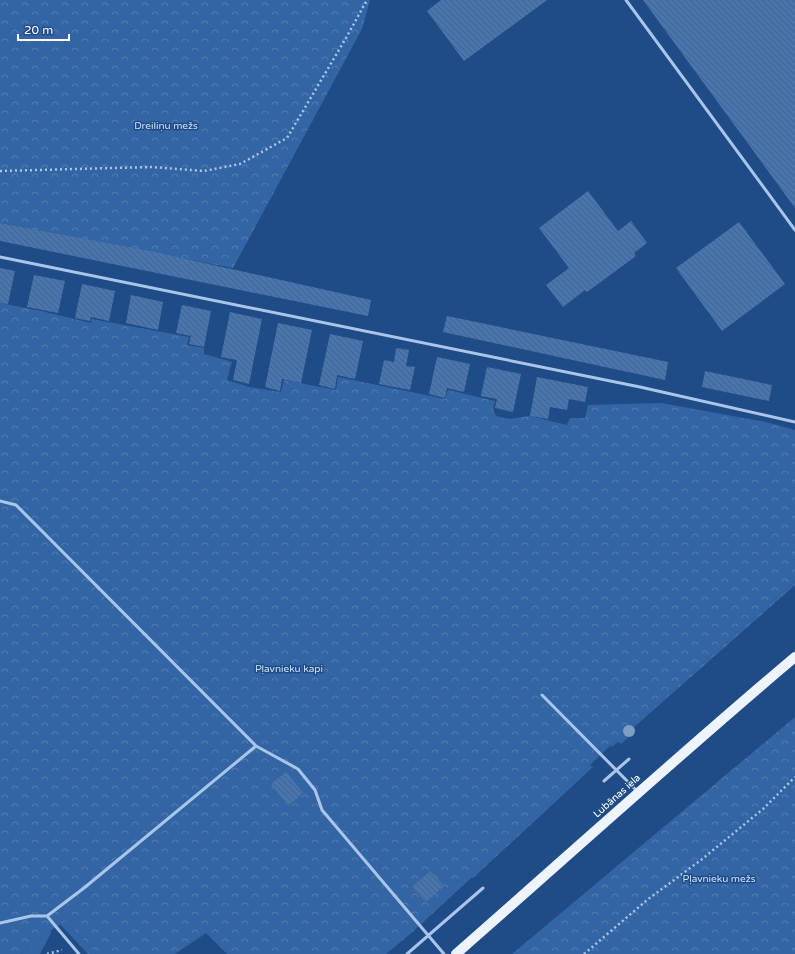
<svg xmlns="http://www.w3.org/2000/svg" width="795" height="954" viewBox="0 0 795 954" font-family="'Varela Round',sans-serif">
<style>
.grass{fill:url(#grass-tufts)}
.forest{fill:url(#forest-crowns)}
.building{fill:url(#building-back-hatch)}
.lines{fill:none;stroke-linecap:round;stroke-linejoin:round}
.path{stroke:#a9c6ea;stroke-width:2.5;stroke-dasharray:2 3;stroke-linecap:butt}
.lane{stroke:#a9c6ea;stroke-width:3}
.primary{stroke:#edf4fe;stroke-width:10}
.tree{fill:#7f9dc5}
.labels{text-anchor:middle;dominant-baseline:central;stroke-width:3;stroke-linejoin:round;paint-order:stroke}
.park-label{font-size:10px;fill:#cee0f8;stroke:#1f4c87}
.street-label{font-size:10px;fill:#fff;stroke:#1f4c87}
</style>
<defs>
<pattern id="grass-tufts" width="24" height="20" patternUnits="userSpaceOnUse"><rect width="24" height="20" fill="#3365a4"/><path d="M3 7l-1-3M5 7V3M7 7l1-3M15 17l-1-3M17 17v-4M19 17l1-3" fill="none" stroke="#527cb2"/></pattern>
<pattern id="forest-crowns" width="20" height="18" patternUnits="userSpaceOnUse"><rect width="20" height="18" fill="#3365a4"/><path d="M2 6a3 3 0 1 1 6 0M12 15a3 3 0 1 1 6 0" fill="none" stroke="#527cb2"/></pattern>
<pattern id="building-back-hatch" width="6" height="6" patternUnits="userSpaceOnUse"><rect width="6" height="6" fill="#4875af"/><path d="M-1 5l2 2M0 0l6 6M5-1l2 2" fill="none" stroke="#4a607e"/></pattern>
</defs>
<rect width="100%" height="100%" fill="#1f4c87"/>
<path class="grass" d="M795 581V585L632 729 634 732 621 744 618 742 612 747 611 745Z
M590 765 593 767 473 878 472 877Z
M66 921 96 954H88L60 924Z
M51 930V933L40 954H21Z"/>
<path class="forest" d="M0 0H370L362 29 233 268 0 223Z
M0 303 41 311 91 323 92 319 189 337 187 345 204 348V354L232 362 227 380 249 387 281 392 284 380 336 390 338 377 445 399 448 390 495 401 493 409 496 416 509 419 529 416 567 425 570 418H585L588 405 661 403 766 422 795 430V581L611 745 469 880 409 935 386 954H227L206 933 175 954H96L66 921 51 930 21 954H0Z
M795 717V954H512Z"/>
<path class="building" d="M441 0H547L464 61 427 11Z
M643 0H795V208Z
M588 191 618 231 631 221 647 243 634 253 636 256 587 292 585 290 563 307 546 285 569 268 539 228Z
M739 222 785 284 722 331 676 268Z
M0 223 155 252 371 300 368 316 0 241Z
M0 268 15 271 8 304 0 303Z
M34 275 65 281 58 313 27 307Z
M82 284 115 291 109 321 91 317 90 321 75 318Z
M131 295 163 302 158 330 126 323Z
M182 305 211 311 204 347 189 344 191 336 176 333Z
M230 312 262 319 249 384 233 380 237 360 221 357Z
M447 316 668 362 665 380 443 332Z
M278 323 312 330 301 383 282 379 280 391 265 387Z
M330 334 363 341 355 379 337 375 335 389 319 385Z
M396 348 409 350 406 366 415 367 410 390 379 384 384 360 394 362Z
M437 357 470 364 464 392 447 388 445 398 429 394Z
M487 367 521 374 513 412 495 408 497 399 481 396Z
M705 371 772 385 769 401 702 387Z
M537 377 588 387 585 402 569 399 567 410 550 407 548 419 530 416Z
M286 772 303 793 288 806 271 784Z
M430 871 444 886 426 902 412 887Z"/>
<g class="lines">
<path class="path" d="M0 171 152 167 204 171 240 164 287 138 346 38 367 0
M47 954 62 950
M584 954 647 900 701 860 763 809 795 777"/>
<path class="lane" d="M626 0 795 230
M0 257 640 387 795 422
M0 501 16 505 256 746 298 769 315 790 322 810 444 954
M542 695 638 792
M604 781 629 759
M47 916 79 954
M0 923 31 916H47L84 888 256 746
M407 954 483 888"/>
<path class="primary" d="M456 954C569 855 680 754 795 657"/>
</g>
<circle class="tree" cx="629" cy="731" r="6"/>
<g class="labels">
<g class="park-label">
<text x="166" y="126">Dreiliņu mežs</text>
<text x="289" y="669">Pļavnieku kapi</text>
<text x="719" y="879">Pļavnieku mežs</text>
</g>
<g class="street-label">
<text transform="translate(617 796) rotate(-42)">Lubānas iela</text>
</g>
</g>
<path d="M18 34v6h51v-6" fill="none" stroke="#ffffff" stroke-width="2"/>
<text x="24" y="34" font-size="12" fill="#ffffff" stroke="#1f4c87" stroke-width="3" paint-order="stroke">20 m</text>
</svg>
